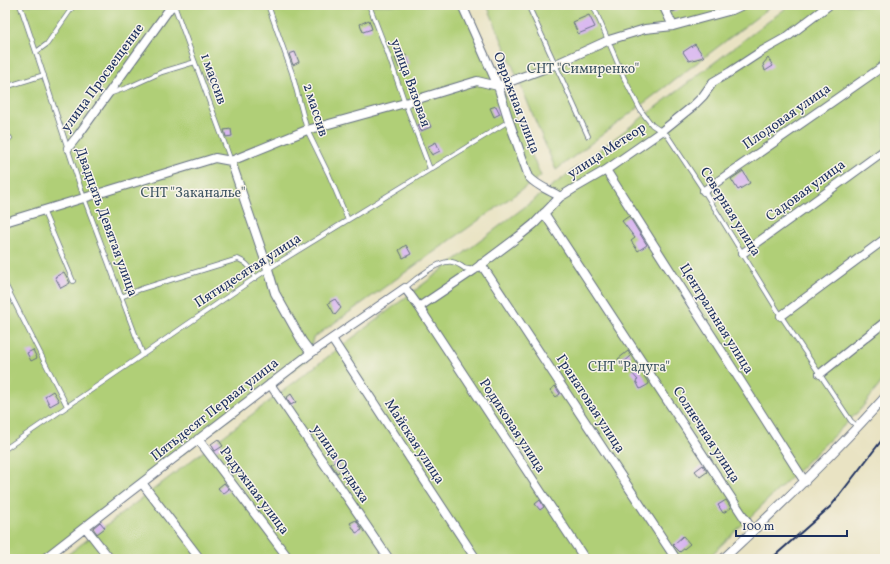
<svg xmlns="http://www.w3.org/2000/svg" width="890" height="564" viewBox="0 0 890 564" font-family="Vollkorn,serif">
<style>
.green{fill:#b0cf77;stroke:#667f6a}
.building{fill:#d6b1f1}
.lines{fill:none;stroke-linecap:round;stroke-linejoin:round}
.service-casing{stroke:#636e81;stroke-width:5.5}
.minor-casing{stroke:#636e81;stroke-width:10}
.service{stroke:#fff;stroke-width:4}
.minor{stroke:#fff;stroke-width:8}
.rail{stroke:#1b2f5e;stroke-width:2}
.labels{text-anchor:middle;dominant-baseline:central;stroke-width:3;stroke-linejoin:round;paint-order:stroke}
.park-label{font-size:14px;fill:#405764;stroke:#f7f3e8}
.street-label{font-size:14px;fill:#1b2f5e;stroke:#f7f3e8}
</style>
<rect width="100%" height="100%" fill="#f7f3e8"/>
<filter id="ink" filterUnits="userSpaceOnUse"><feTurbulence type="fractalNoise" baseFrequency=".025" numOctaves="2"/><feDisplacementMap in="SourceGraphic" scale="8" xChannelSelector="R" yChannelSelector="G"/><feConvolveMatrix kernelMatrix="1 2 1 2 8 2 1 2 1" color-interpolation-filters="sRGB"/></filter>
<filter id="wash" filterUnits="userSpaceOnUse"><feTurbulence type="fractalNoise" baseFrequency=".012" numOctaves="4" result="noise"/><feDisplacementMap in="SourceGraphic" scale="16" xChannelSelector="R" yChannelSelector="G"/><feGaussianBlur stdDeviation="0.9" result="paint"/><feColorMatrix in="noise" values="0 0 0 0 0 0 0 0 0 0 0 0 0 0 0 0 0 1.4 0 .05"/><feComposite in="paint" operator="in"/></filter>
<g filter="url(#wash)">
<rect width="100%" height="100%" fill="#e9e3c3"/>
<path class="green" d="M5 5H465L541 176 313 338 307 360 44 559H5Z
M487 5H773L556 170Z
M790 5H885V378L860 410 707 559H62Z"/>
<g id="blocks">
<path class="building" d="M669 5H686L673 12Z
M589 15 595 27 578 34 573 22Z
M369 20 372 29 363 32 360 24Z
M695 44 704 57 689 61 683 52Z
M295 52 299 62 293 65 289 54Z
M406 55 409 64 399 68 395 58Z
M768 58 773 66 765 71 763 64Z
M212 73 216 82 209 85 205 76Z
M496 106 500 114 494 117 490 108Z
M428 120 431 127 421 131 418 125Z
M231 129 232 136 226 137 224 130Z
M436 142 440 151 432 155 427 147Z
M743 171 750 183 738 190 731 179Z
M629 216 647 245 638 251 631 241 635 238 622 221Z
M406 245 411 254 403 258 399 250Z
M64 272 70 283 61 288 55 277Z
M335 299 341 308 335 315 328 303Z
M33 350 37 358 31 361 27 353Z
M628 351 631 356 622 364 618 359Z
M638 366 649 384 640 389 636 381 638 380 631 372Z
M555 386 560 394 556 397 550 390Z
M53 391 59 401 50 406 45 396Z
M291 394 296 402 291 405 286 398Z
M218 439 223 446 215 451 211 444Z
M336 460 343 469 337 473 331 464Z
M703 465 707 472 700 477 695 471Z
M224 483 229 489 223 494 218 488Z
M540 500 544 507 540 510 535 504Z
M726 500 731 508 723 513 718 505Z
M356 520 362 530 356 533 350 523Z
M100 522 105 528 97 534 93 528Z
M683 536 690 544 680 552 673 545Z"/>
</g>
</g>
<g filter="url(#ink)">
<use href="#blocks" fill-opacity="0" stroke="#636e81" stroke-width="1"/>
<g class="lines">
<defs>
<path id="service" d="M20 5 36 52 84 198 143 355
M174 5 231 161
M268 5 292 73 307 130 329 175 348 220
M369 5 388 54 405 103 430 169
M528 5 588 136
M593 5 624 78 641 111 652 125 667 135 704 191 781 316 851 421 858 427
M36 52 47 44 74 5
M5 87 44 75
M109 94 129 87 162 72 195 62
M5 139 10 138
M43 210 73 281
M5 284 67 406
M405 288C415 279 439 260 452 262 457 263 460 265 464 268 467 269 470 269 473 270
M121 297 141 289 238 259C248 263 251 268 255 279
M5 449 268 269 509 121"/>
<path id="minor" d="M462 5 498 86 509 121 529 177C538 187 550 190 560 197
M663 5 673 26
M68 148 79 134 170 8 174 6
M231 161 268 269 275 293 302 341 311 353
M606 170 805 482
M704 191 885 65
M544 213 753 531
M5 222 215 158 231 161 307 130 405 103 477 81 498 86 554 65 609 40 645 29 673 26 732 10 743 5
M743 253 885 150
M481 264 676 559
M419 307 585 559
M781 316 885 239
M332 339 476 559
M820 374 885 322
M270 384 389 559
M198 439 289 559
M142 483 200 559
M85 527 110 559
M44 559 126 495 311 353 405 288 419 307 474 270 518 237 534 224 560 197 573 189 606 170 662 131 693 106 703 96 713 82 730 72 762 51 787 37 829 5
M723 559C779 507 834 454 885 397"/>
</defs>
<use href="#service" class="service-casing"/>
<use href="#minor" class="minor-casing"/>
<use href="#service" class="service"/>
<use href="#minor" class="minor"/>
<path class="rail" d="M771 559 831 506 885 436"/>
</g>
</g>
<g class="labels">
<g class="park-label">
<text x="583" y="69">СНТ "Симиренко"</text>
<text x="193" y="193">СНТ "Заканалье"</text>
<text x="629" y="367">СНТ "Радуга"</text>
</g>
<g class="street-label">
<text transform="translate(103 78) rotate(-54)">улица Просвещение</text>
<text transform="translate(213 79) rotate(70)">1 массив</text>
<text transform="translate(410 83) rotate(70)">улица Вязовая</text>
<text transform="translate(516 103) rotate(69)">Овражная улица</text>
<text transform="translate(315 110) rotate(72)">2 массив</text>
<text transform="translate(787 117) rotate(-35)">Плодовая улица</text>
<text transform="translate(607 151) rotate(-33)">улица Метеор</text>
<text transform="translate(806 191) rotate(-36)">Садовая улица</text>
<text transform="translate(730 212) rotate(58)">Северная улица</text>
<text transform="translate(106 222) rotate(70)">Двадцать Девятая улица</text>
<text transform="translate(248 271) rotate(-33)">Пятидесятая улица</text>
<text transform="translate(716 319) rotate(58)">Центральная улица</text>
<text transform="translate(590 404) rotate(57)">Гранатовая улица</text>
<text transform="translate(215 410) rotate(-38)">Пятьдесят Первая улица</text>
<text transform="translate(512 426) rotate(57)">Родиковая улица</text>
<text transform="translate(706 435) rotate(57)">Солнечная улица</text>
<text transform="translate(414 442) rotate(57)">Майская улица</text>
<text transform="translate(340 464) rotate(56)">улица Отдыха</text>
<text transform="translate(254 491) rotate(53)">Радужная улица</text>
</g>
</g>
<rect width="890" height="564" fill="none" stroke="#f7f3e8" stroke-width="20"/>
<path d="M736 530v6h111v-6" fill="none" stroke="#1b2f5e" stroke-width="2"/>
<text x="742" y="530" font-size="12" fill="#1b2f5e" stroke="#f7f3e8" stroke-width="3" paint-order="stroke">100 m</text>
</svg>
